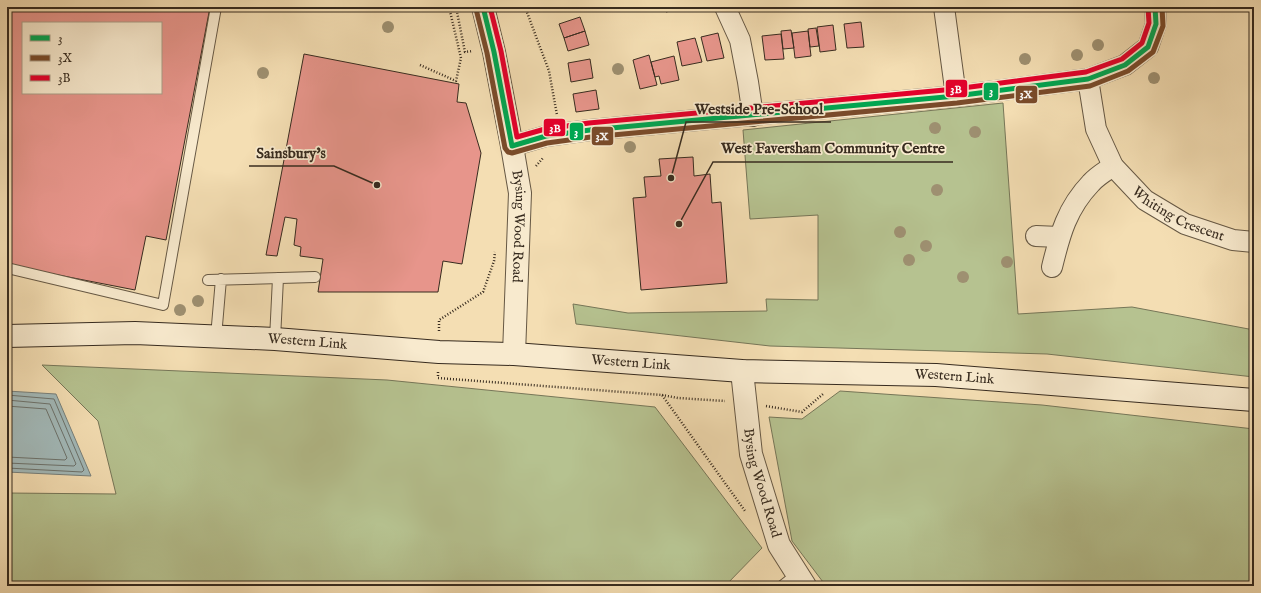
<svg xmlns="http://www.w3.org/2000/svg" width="1261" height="593" viewBox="0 0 1261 593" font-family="'IM FELL English',serif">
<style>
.green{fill:#b6c290;stroke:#767658}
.water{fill:#a2b9b9;stroke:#77807b}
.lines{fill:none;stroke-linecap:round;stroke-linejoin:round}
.shore{stroke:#6c726c;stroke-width:1}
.building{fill:#e7958b;stroke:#372b1f;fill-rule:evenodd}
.service-casing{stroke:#665844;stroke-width:12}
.minor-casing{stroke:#665844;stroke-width:22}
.tertiary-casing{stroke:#665844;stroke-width:24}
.secondary-casing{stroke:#372b1f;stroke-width:24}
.path{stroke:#372b1f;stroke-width:2.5;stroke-dasharray:1 2;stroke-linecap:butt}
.service{stroke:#f8eace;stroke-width:10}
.minor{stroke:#f8eace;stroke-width:20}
.tertiary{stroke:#f8eace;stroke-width:22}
.secondary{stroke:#f8eace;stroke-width:22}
.bus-1-casing{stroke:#f8eace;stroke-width:8}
.bus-2-casing{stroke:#f8eace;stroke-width:8}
.bus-3-casing{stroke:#f8eace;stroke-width:8}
.bus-1{stroke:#00a651;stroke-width:5}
.bus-2{stroke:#7a4b2a;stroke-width:5}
.bus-3{stroke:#e4002b;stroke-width:5}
.tree{fill:#9e9071}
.labels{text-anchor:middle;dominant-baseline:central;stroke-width:3.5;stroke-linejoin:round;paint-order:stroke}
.street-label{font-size:14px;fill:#372b1f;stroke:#f8eace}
.leader{fill:none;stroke:#372b1f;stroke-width:1.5}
.callout-dot{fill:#372b1f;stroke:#f8eace;stroke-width:1.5}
.callout-label{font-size:15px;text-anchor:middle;font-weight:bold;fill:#372b1f;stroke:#f8eace;stroke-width:3.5;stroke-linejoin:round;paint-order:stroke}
.line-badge{stroke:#f8eace;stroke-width:1.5}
.badge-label{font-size:11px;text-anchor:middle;font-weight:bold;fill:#fff}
</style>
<rect width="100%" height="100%" fill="#f4deb3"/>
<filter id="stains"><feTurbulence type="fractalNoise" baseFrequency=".005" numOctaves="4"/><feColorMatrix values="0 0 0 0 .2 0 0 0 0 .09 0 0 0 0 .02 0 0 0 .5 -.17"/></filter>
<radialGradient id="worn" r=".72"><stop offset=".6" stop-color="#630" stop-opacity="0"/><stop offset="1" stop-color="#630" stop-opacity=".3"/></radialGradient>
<path class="green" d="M1003 103 1018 314 1132 307 1254 330V377L1047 354 770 346 576 324 573 304 628 313 767 311 766 299 818 300V215L750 219 743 130Z
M42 365 387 380 655 407 762 548 725 586H101L90 582 61 586H7V493L116 494 98 421Z
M840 391 1042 405 1254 429V586H826L792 541 769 417 802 419Z"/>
<path class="water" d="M7 391 56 394 91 476 7 472Z"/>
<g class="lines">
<path class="shore" d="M7 395 54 399 84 470 82 472 7 468
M7 400 50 404 76 464 74 466 7 463
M7 406 46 409 67 458 65 460 7 457"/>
</g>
<path class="building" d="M7 7H210L166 240 146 236 135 290 7 265ZM23 23H161V93H23Z
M665 7H687L666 12Z
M760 7H776L761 10Z
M580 17 585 31 564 38 559 24Z
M861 22 864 47 847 48 844 24Z
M833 25 836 50 820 52 817 27Z
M816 28 819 46 810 47 808 29Z
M791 30 794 48 783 49 781 31Z
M585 31 589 45 568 51 564 38Z
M808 31 811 56 795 58 792 33Z
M718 33 724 58 707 61 701 37Z
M781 34 784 59 765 60 762 36Z
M695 38 702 62 682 66 677 42Z
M304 54 459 84 457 102 466 103 481 153 462 264 443 261 438 292H318L323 259 300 256 301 247 294 245 297 219 285 217 277 256 266 255Z
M649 55 657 85 640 89 633 60Z
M674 56 679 80 661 84 659 76 655 77 651 62Z
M590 59 593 78 571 82 568 63Z
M596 90 599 109 576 112 573 94Z
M693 157 694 176 710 174 712 203 721 202 727 283 641 290 633 198 646 197 644 177 661 176 659 159Z"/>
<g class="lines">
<defs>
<path id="service" d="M7 268 163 305 216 7
M208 280 315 277
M216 337 221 279
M275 339 278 278
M782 586 796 575"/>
<g id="minor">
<path d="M725 7 740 40 748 82 753 116"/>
<path d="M944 7 956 96"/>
<path id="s1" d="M1088 79 1096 129 1113 166 1145 200 1185 224 1233 240 1254 242"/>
<path d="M512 146 546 136 590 130 956 96 1088 79 1125 65 1148 47 1156 24 1155 7"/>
<path d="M1036 236 1059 237"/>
<path d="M1052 267C1060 234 1067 208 1091 183 1097 176 1106 171 1113 166"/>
</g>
<g id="tertiary">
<path id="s2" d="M483 7 494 52 512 146 520 193 514 354"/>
<path id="s3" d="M742 371 751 454 779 545 805 586"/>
</g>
<g id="secondary">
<path id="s4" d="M7 336 135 333 275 339 439 352 514 354 742 371 936 375 1254 400"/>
</g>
</defs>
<use href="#service" class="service-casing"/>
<use href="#minor" class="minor-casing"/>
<use href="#tertiary" class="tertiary-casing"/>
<use href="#secondary" class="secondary-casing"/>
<path class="path" d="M456 7 465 52 473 51
M525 7 549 71 557 115
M420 65 456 81 461 58 449 7
M536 166 543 158
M439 331V320L483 292 494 261 495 252
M438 372V378L662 395 745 511
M662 395 678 398 725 401
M766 406 802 412 823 394"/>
<use href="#service" class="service"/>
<use href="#minor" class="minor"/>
<use href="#tertiary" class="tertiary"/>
<use href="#secondary" class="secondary"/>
<defs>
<path id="bus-1" d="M483 7 494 52 512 146 546 136 590 130 956 96 1088 79 1125 65 1148 47 1156 24 1155 7"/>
<path id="bus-2" d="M476 9 487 53 505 148 508 152 512 153 547 143 591 137 957 103 1090 86 1128 71 1153 52 1163 26 1162 7"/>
<path id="bus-3" d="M490 7 501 51 517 137 545 129 589 123 955 89 1086 72 1122 59 1142 43 1149 23 1148 7"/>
</defs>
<use href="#bus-1" class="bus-1-casing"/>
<use href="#bus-2" class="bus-2-casing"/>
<use href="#bus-3" class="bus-3-casing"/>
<use href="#bus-1" class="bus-1"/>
<use href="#bus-2" class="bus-2"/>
<use href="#bus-3" class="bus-3"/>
</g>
<g class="tree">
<circle cx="388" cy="27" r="6"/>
<circle cx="1098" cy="45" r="6"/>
<circle cx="1077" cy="55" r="6"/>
<circle cx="1025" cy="59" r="6"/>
<circle cx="618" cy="69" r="6"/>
<circle cx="263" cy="73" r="6"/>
<circle cx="1154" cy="78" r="6"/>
<circle cx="935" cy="128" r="6"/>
<circle cx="975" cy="132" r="6"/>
<circle cx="630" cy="147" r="6"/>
<circle cx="937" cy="190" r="6"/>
<circle cx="900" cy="232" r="6"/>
<circle cx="926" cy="246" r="6"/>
<circle cx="909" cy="260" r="6"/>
<circle cx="1007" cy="262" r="6"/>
<circle cx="963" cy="277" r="6"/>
<circle cx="198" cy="301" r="6"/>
<circle cx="180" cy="310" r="6"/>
</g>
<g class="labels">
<g class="street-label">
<text stroke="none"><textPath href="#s1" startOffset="174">Whiting Crescent</textPath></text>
<text stroke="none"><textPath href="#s2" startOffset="223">Bysing Wood Road</textPath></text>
<text stroke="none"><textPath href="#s4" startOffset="301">Western Link</textPath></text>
<text stroke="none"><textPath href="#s4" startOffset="625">Western Link</textPath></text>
<text stroke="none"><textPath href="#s4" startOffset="949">Western Link</textPath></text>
<text stroke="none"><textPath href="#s3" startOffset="114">Bysing Wood Road</textPath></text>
</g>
</g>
<path class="leader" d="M671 178L686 122H831M679 224L713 162H953M377 185L334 166H249"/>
<g class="callout-dot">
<circle cx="671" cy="178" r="4"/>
<circle cx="679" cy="224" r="4"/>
<circle cx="377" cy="185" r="4"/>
</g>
<g class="callout-label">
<text x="759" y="114">Westside Pre-School</text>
<text x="833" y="153">West Faversham Community Centre</text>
<text x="291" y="158">Sainsbury's</text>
</g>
<g class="line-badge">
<rect x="945" y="79" width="23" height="19" rx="4" fill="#e4002b"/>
<rect x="983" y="82" width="16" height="19" rx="4" fill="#00a651"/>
<rect x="1015" y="85" width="23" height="19" rx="4" fill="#7a4b2a"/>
<rect x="543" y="118" width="23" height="19" rx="4" fill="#e4002b"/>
<rect x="569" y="122" width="15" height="19" rx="4" fill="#00a651"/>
<rect x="591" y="126" width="23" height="20" rx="4" fill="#7a4b2a"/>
</g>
<g class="badge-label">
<text x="956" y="93">3B</text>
<text x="991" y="95">3</text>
<text x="1026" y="98">3X</text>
<text x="555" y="132">3B</text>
<text x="576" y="136">3</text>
<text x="602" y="140">3X</text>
</g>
<rect width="1261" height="593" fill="none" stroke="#f4deb3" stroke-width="24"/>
<rect x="8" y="8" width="1245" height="577" fill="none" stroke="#372b1f" stroke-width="2"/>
<rect x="12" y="12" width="1237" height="569" fill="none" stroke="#372b1f"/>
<rect x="22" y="22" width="140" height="72" fill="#f8eace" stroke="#ab9e88"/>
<rect x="30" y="35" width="20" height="6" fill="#00a651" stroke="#ab9e88"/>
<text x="58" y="42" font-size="12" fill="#372b1f">3</text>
<rect x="30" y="55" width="20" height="6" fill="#7a4b2a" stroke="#ab9e88"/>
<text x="58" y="62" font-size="12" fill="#372b1f">3X</text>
<rect x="30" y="75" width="20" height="6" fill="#e4002b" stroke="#ab9e88"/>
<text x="58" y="82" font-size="12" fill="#372b1f">3B</text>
<rect width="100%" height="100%" filter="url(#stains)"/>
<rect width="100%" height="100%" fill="url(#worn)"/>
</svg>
